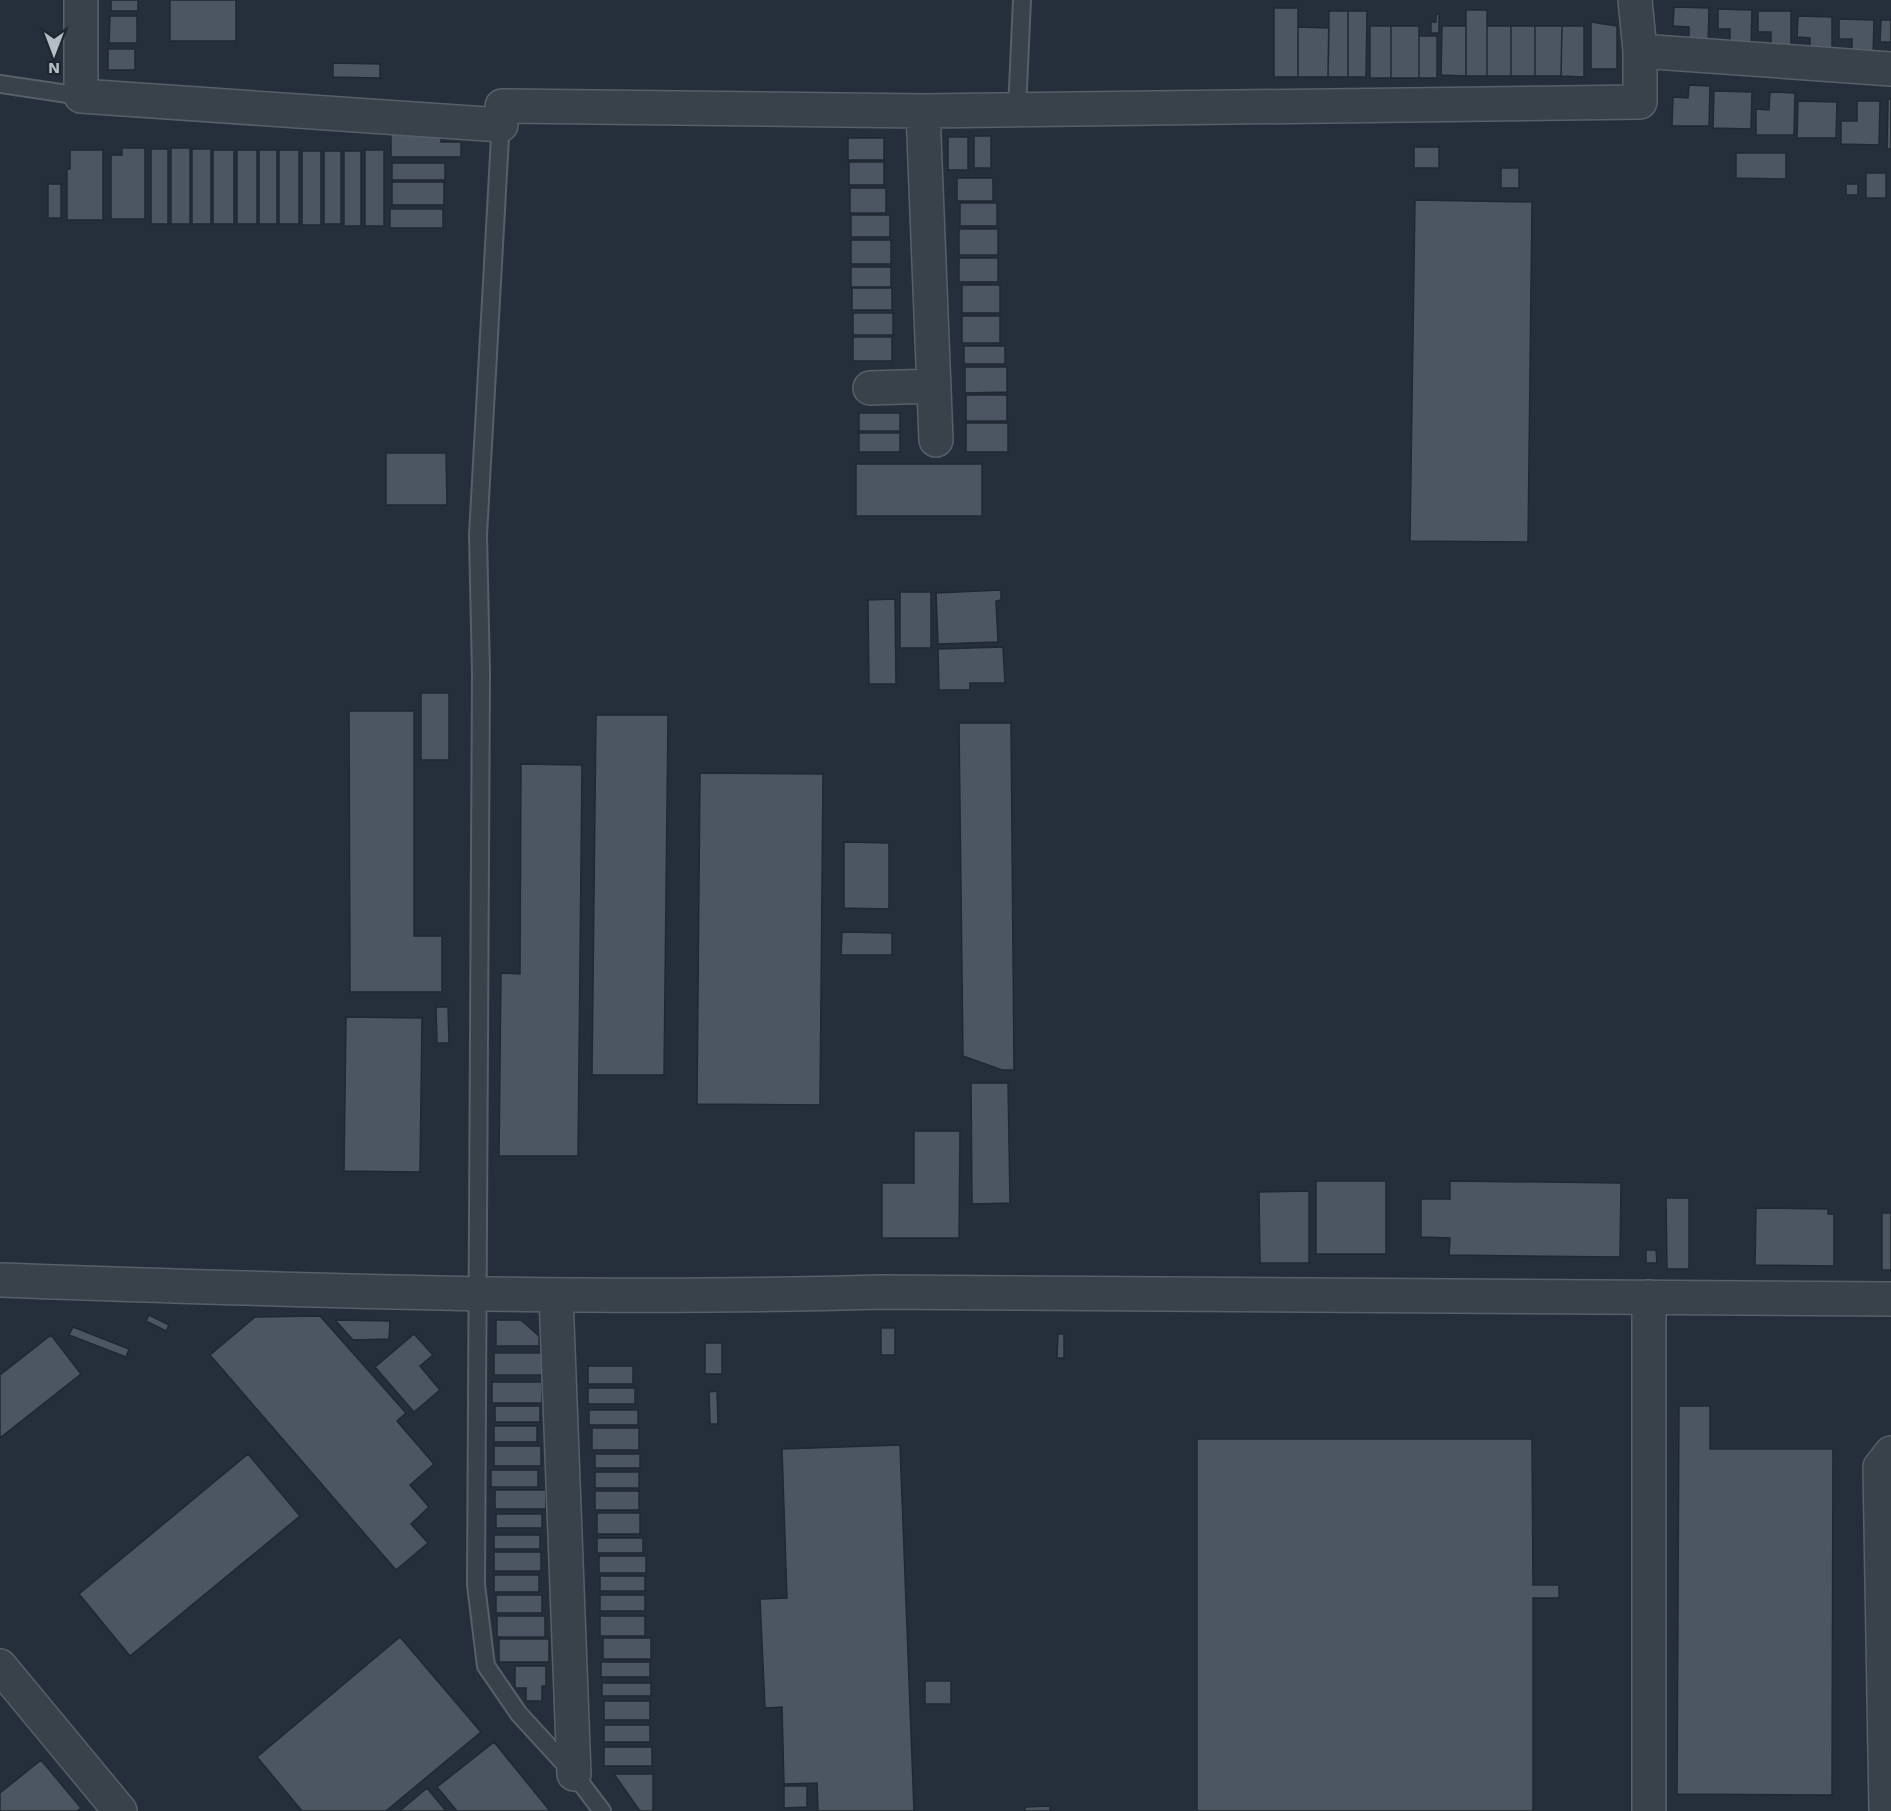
<svg xmlns="http://www.w3.org/2000/svg" width="1891" height="1811" viewBox="0 0 1891 1811" font-family="'Work Sans',sans-serif">
<style>
.building{fill:#4c5663;stroke:#202832;stroke-width:1.5}
.lines{fill:none;stroke-linecap:round;stroke-linejoin:round}
.service-casing{stroke:#575f69;stroke-width:20}
.minor-casing{stroke:#575f69;stroke-width:36}
.tertiary-casing{stroke:#575f69;stroke-width:36}
.service{stroke:#39414b;stroke-width:16}
.minor{stroke:#39414b;stroke-width:33}
.tertiary{stroke:#39414b;stroke-width:33}
</style>
<rect width="100%" height="100%" fill="#252f3b"/>
<path class="building" d="M111 0H138V11H111Z
M170 0H236V41H170Z
M1674 7 1709 8 1708 45H1689V27L1673 26Z
M1274 8H1298V77H1274Z
M1718 9 1752 10 1751 47H1730V29H1718Z
M1466 10H1487V76H1466Z
M1329 11H1348V77H1328Z
M1348 11H1367L1366 77H1348Z
M1758 11H1791V51H1771V32H1758Z
M1436 14H1439V33H1431V22H1436Z
M110 16H137V43H109Z
M1798 16 1832 17V55L1810 54V38L1797 37Z
M1839 19 1874 20 1873 57H1852V39H1839Z
M1881 20H1891V42H1880Z
M1591 22 1617 26V69H1591Z
M1370 26H1391V78H1370Z
M1391 26H1419V78H1391Z
M1442 26H1466V76L1441 75Z
M1487 26H1511V76H1487Z
M1511 26H1535V76H1511Z
M1535 26H1562L1561 76H1535Z
M1562 26H1584V77L1561 76Z
M1298 27 1329 28 1328 77H1298Z
M1419 36H1437V78H1419Z
M108 49H135V70H108Z
M333 63 380 64V78L333 77Z
M1689 85 1710 86 1709 126H1672L1673 97 1688 98Z
M1714 91 1752 92 1751 129 1713 128Z
M1770 92 1795 93 1794 135H1756V109L1769 110Z
M1888 99H1891V149H1887Z
M1798 101 1837 102 1836 138H1797Z
M1857 101H1880L1879 145 1841 144V121H1857Z
M391 128H420V136H441V142H461V157H391Z
M974 136H991V168H974Z
M948 137H968V170H948Z
M848 138H884V160H848Z
M1414 147H1439V168H1414Z
M122 148H145V219H111V155H122Z
M171 148H190V224H171Z
M151 149H168V224H151Z
M192 149H211V224H192Z
M70 150H103V220H67V169H70Z
M213 150H234V224H213Z
M237 150H257V224H237Z
M259 150H277V224H259Z
M279 150H299V224H279Z
M365 150H384V226H365Z
M302 151H321V225H302Z
M324 151H341V224H324Z
M344 151H361V226H344Z
M1736 153H1786V179L1736 178Z
M849 162H884V185H849Z
M392 163H445V180H392Z
M1501 168H1519V188H1501Z
M1866 173H1886V198H1866Z
M957 178H993V201H957Z
M392 182H444V205H392Z
M48 184H61V218H48Z
M1846 184H1858V195H1846Z
M850 188H886V213H850Z
M1415 200 1532 202 1528 542 1410 541Z
M960 203H997V226H960Z
M390 209H443V228H390Z
M851 215H890V237H851Z
M959 229H998V255H959Z
M851 240H891V264H851Z
M959 258H998V282H959Z
M851 267H891V287H851Z
M962 285H1000V313H962Z
M852 288H892V310H852Z
M853 313H893V335H853Z
M962 316H1000V343H962Z
M853 337H892V361H853Z
M964 346H1005V364H964Z
M965 367H1007V392L965 393Z
M966 395H1007V421H966Z
M859 413H900V431H859Z
M966 423H1008V452H966Z
M859 433H900V452H859Z
M386 453H446L447 505H386Z
M856 464H982V516H856Z
M1001 590V600L996 601 998 642 938 644 936 593Z
M900 592H931V648H900Z
M895 599 896 684H869L868 600Z
M1003 647 1005 683H970V690H939L938 649Z
M421 693H449V760H421Z
M349 711H414V936H442V992H350Z
M596 715H668L664 1075H592Z
M959 723H1011L1014 1070H1002L963 1056Z
M521 764 582 765 578 1156H499L501 973 520 974Z
M700 773 823 774 820 1105 697 1104Z
M844 842 889 843V909L844 908Z
M842 932 892 933V955H841Z
M436 1007H448L449 1043H437Z
M346 1017 422 1018 420 1172 344 1171Z
M971 1083H1008L1010 1203 972 1204Z
M914 1131H960L959 1238H882V1183H914Z
M1316 1181H1386V1254H1316Z
M1450 1181 1621 1183 1620 1257 1449 1255 1450 1238 1421 1237V1199H1450Z
M1309 1191V1263H1260L1259 1192Z
M1666 1198H1689V1269H1667Z
M1756 1208 1828 1209V1214H1834V1266L1755 1265Z
M1882 1213H1891V1270H1882Z
M1646 1250H1656L1657 1263H1646Z
M149 1315 169 1325 166 1331 146 1321Z
M320 1316 406 1413 397 1421 434 1464 410 1485 429 1507 411 1524 428 1543 396 1570 210 1355 255 1317Z
M335 1320 390 1321 389 1339 353 1340Z
M496 1320H521L539 1336V1346H496Z
M73 1327 129 1349 126 1357 69 1335Z
M881 1328H895V1355H881Z
M414 1334 433 1355 420 1366 440 1390 414 1412 375 1367Z
M1058 1334H1064V1358H1057Z
M51 1335 81 1374 0 1438V1375Z
M705 1343H722V1374H705Z
M494 1353H543V1375H494Z
M588 1366H633V1384H588Z
M492 1382H542V1403H492Z
M588 1388H635V1404H588Z
M717 1391 718 1424H710L709 1392Z
M495 1406H540V1422H495Z
M1679 1406H1710V1449H1833L1832 1795 1677 1794Z
M589 1410H638V1425H589Z
M494 1426H537V1442H494Z
M592 1428H639V1450H592Z
M1197 1439H1532L1533 1585H1559V1598H1533V1811H1197Z
M900 1445 914 1811H818L817 1783 784 1784 782 1707 765 1708 760 1599 787 1598 782 1449Z
M494 1446H541V1466H494Z
M248 1454 300 1516 130 1656 79 1594Z
M595 1454H640V1468H595Z
M491 1470H538V1487H491Z
M595 1472H639V1488H595Z
M495 1490H546V1509H495Z
M595 1491H639V1510H595Z
M597 1513H640V1534H597Z
M496 1514H542V1528H496Z
M494 1535H540V1549H494Z
M597 1538H643V1553H597Z
M494 1552H541V1571H494Z
M599 1556H646V1573H599Z
M494 1575H539V1592H494Z
M600 1576H645V1591H600Z
M496 1595H542V1613H496Z
M600 1595H645V1611H600Z
M497 1616H545V1637H497Z
M600 1616H645V1636H600Z
M400 1637 481 1732 386 1811H302L257 1757Z
M603 1638H651V1659H603Z
M499 1639H549V1662H499Z
M601 1662H650V1677H601Z
M515 1666H546V1686H542V1701H526V1688H515Z
M925 1681H951V1704H925Z
M602 1683H651V1696H602Z
M604 1701H650V1720H604Z
M604 1725H650V1742H604Z
M494 1742 550 1811H457L437 1787Z
M604 1747H652V1766H604Z
M41 1760 81 1808 77 1811H0V1793Z
M614 1774H653V1811H640Z
M784 1786H807V1807L784 1808Z
M427 1788 446 1811H402L401 1810Z
M1050 1806V1811H1025V1807Z"/>
<g class="lines">
<defs>
<path id="service" d="M0 84 81 96
M1017 110 1022 0
M501 119 478 535 481 674 476 1585 486 1666 519 1714 574 1774 602 1811"/>
<path id="minor" d="M81 0V96L501 125
M1640 51 1891 69
M502 106 923 111 1640 102V51L1635 0
M923 111 936 440
M870 388 934 386
M0 1280C293 1290 587 1301 881 1292L1891 1299
M556 1295 574 1774
M1649 1297V1811
M1886 1811 1880 1467 1891 1453"/>
<path id="tertiary" d="M0 1666 120 1811"/>
</defs>
<use href="#service" class="service-casing"/>
<use href="#minor" class="minor-casing"/>
<use href="#tertiary" class="tertiary-casing"/>
<use href="#service" class="service"/>
<use href="#minor" class="minor"/>
<use href="#tertiary" class="tertiary"/>
</g>
<g transform="translate(54 54) rotate(180)" stroke="#1e2630" stroke-width="4.5" paint-order="stroke">
<path d="M0-4.5L10 22L0 15L-10 22Z" fill="#b4bcc6"/>
<text y="-9" font-size="16" font-weight="bold" text-anchor="middle" fill="#b4bcc6">N</text>
</g>
</svg>
